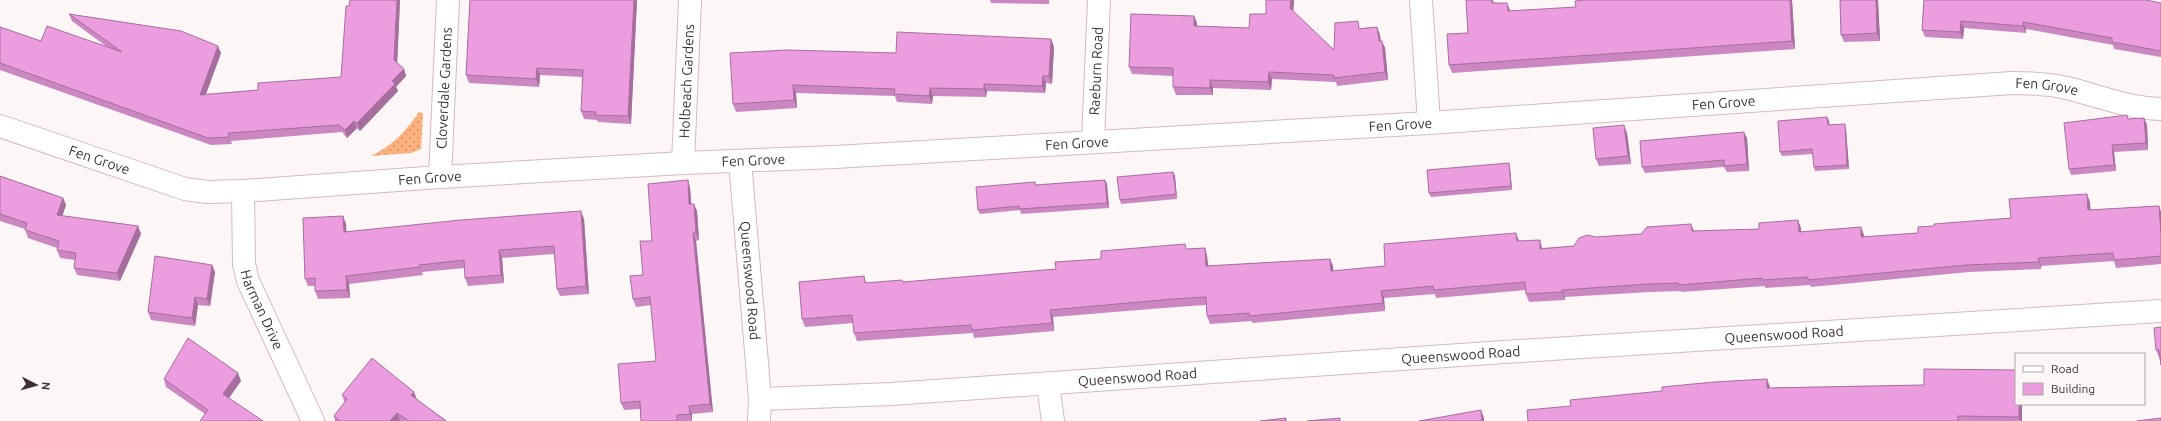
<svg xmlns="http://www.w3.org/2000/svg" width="2161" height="421" viewBox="0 0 2161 421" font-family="Ubuntu,sans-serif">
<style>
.grass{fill:url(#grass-dots)}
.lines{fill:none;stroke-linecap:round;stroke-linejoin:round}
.minor-casing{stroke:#d8b7c0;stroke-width:24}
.minor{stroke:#fff;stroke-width:22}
.wall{fill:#cb87c1}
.shaded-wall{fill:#a56e9d}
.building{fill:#ec9de0;stroke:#a56e9d}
.labels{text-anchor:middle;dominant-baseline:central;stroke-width:4;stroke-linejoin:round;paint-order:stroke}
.street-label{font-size:14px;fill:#3d3033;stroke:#fdf6f7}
</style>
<defs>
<pattern id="grass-dots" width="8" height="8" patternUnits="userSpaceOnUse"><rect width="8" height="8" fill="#fcb17e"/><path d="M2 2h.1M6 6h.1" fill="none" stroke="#cd9068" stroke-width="1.8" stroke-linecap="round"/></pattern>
</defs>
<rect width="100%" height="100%" fill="#fdf6f7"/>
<path class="grass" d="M419 112 423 113 421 149 411 153 371 156C392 146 406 131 419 112Z"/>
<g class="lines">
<defs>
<g id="minor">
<path d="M1421 0 1429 123"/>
<path id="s1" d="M0 126 185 189 207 192 243 191 440 177 683 163 835 157 1429 123 2012 83C2031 83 2049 84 2067 88 2099 96 2128 108 2161 109"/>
<path id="s2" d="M1093 141 1099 0"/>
<path id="s3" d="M740 161 760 399 891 394 1504 352 2161 311"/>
<path id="s4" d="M683 163 690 0"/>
<path id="s5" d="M440 177 448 0"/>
<path id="s6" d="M243 191 244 264 248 281 313 421"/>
<path d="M1048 384 1053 421"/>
<path d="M759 421 760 399"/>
</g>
</defs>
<use href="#minor" class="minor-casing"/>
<use href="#minor" class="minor"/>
</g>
<path class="wall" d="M400 0 397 63 404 69 406 76 396 87 398 91 360 131 357 128 347 138 342 132 231 141 232 144 211 145 0 70V27L41 41 107 47 72 21 69 14 221 53 206 94 258 90 341 77 349 6Z
M470 0H637L631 124 598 122 597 120 584 119 581 111 583 77 540 75 539 87 469 83 466 75Z
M990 0H1049V4L991 3Z
M1294 0 1293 11 1334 50 1361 28 1377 27 1380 35 1381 41 1385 48 1388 80 1337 86 1336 82 1272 79 1271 90 1213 88V95H1176L1173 87V76L1132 74 1129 67 1194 16 1197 23V26L1249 28 1266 14Z
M1466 0H1493L1494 3 1510 11 1792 0 1795 49 1452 73 1449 65 1468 33Z
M1840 0H1878L1880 41 1844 42 1841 35Z
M1924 0 2161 3V57L2114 49 2113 45 2026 29V33L1964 28 1963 39 1925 37 1922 30Z
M1051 39 1054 47 1052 84 1046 83 1045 93 987 91 986 97 933 96 932 104 897 102 895 96 796 93 797 108 736 112 733 104 896 53Z
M1827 117 1829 121V125L1846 129 1849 169 1815 171 1814 167 1813 154 1782 156 1780 152Z
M2144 118 2147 125 2148 150 2114 152 2116 171 2071 175 2069 169 2129 119Z
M1627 133 1631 164 1599 166 1596 159Z
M1747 138 1749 171 1727 172 1724 167 1645 173 1642 167Z
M1510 168 1512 190 1431 197 1429 193Z
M1173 172 1175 176 1177 199 1121 204 1120 200Z
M0 176 63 198 66 205 62 216 138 226 141 234 120 281 77 275 74 268 75 260 60 258 57 250V248L28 238 25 229 0 221Z
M688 180 690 188 691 204 697 211 699 240 696 241 713 412 692 414V421H641L640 409 624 410 621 403 656 361 651 305 636 307 633 299 643 275 652 241Z
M1105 180 1107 184 1109 208 1021 214 1020 210 980 214 978 210 1035 182 1036 185Z
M2090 202V210L2159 206 2161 212V264L2116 268 2114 261 2041 266V269L1969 272 1811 287 1810 285 1765 288V286L1681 292V291L1650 292 1565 297V300L1529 302 1526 294V290L1436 298 1435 294 1384 298 1385 311 1252 323V321L1210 324 1207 316 1206 305 1176 307 1053 317 1054 331 974 338 973 333 857 341 854 333 853 323 805 327 802 319 864 276 866 283 903 282 1056 269 1101 259 1187 249 1205 248 1207 256 1208 266 1330 259 1333 266V271L1385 266 1519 241 1543 248 1574 246 1596 237 1694 231 1801 228V232L1861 227 1864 237 1918 233 1934 226 2011 218Z
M343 216 346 224V232L584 219 589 294 560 296 557 289 554 254 502 258 504 283 468 286 465 278V268L422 272 423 275 349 284 350 298 318 299 315 291V286H308L305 279Z
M212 265 215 272 210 306 198 305 195 326 151 320 148 312Z
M2161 327V362L2156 350Z
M2016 370 2022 421H1528L1770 388 1924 385Z
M164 379 241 381 229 398 205 414 166 387Z
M414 392 416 399 447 421H335L334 416 345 403 342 395Z"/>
<path class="shaded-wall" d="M397 0H400L397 67 394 60Z
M634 0H637L631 124 628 116Z
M1291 0H1294L1293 15 1290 8Z
M1790 0H1792L1795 49 1792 41Z
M1876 0H1878L1880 41 1877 33Z
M1507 3 1510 10 1511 19 1508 11Z
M1194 16 1197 23V33L1194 26Z
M1961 21 1964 28 1963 39 1960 32Z
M2023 22 2026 29V33L2023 26Z
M1377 27 1380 35 1381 49 1379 41Z
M1051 39 1054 47 1052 84 1049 76Z
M1382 41 1385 48 1388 80 1385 72Z
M218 46 221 53 203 102 200 95Z
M537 68 540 75 539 87 536 79Z
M404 69 406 76 396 87 398 91 360 131 357 123 392 81Z
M1269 72 1272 79 1271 90 1268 82Z
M1043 76 1046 83 1045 93 1042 86Z
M1210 80 1213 88V95L1210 88Z
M984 84 987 91 986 97 984 89Z
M793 85 796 93 797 108 794 100Z
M930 88 933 96 932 104 929 96Z
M1827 117 1829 121 1830 129 1828 125Z
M2144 118 2147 125 2148 150 2146 143Z
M354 121 357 128 347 138 345 130Z
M1845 124 1846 129 1849 169 1847 165Z
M1624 125 1627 133 1631 164 1628 156Z
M1744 132 1747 138 1749 171 1747 164Z
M2112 145 2114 152 2116 171 2114 165Z
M1509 163 1510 168 1512 190 1511 186Z
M1173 172 1175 176 1177 199 1176 194Z
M688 180 690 188 692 212 689 204Z
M1105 180 1107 184 1109 208 1107 203Z
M2087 194 2090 202 2091 218 2088 210Z
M63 198 66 205 60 223 57 215Z
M694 204 697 211 699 240 696 233Z
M2159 206 2161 212V235Z
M581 211 584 219 589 294 586 286Z
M343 216 346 224 347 240 344 232Z
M1798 220 1801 228 1802 240 1799 232Z
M1691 224 1694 231H1692Z
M138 226 141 234 120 281 117 273Z
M1861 227 1864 235V245L1861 237Z
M693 233 696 241 713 412 710 404Z
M1516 233 1519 241V249L1517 241Z
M1540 240 1542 248 1543 256 1540 249Z
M1205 248 1207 256 1209 274 1206 266Z
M499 250 502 258 504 283 501 275Z
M2038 258 2041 266V269L2039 262Z
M1330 259 1333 266 1334 279 1331 271Z
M212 265 215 272 210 306 207 299Z
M346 276 349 284 350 298 347 290Z
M1562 290 1565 297V300L1562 292Z
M1381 291 1384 298 1385 311 1383 303Z
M195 297 198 305 195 326 192 318Z
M1050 310 1053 317 1054 331 1052 323Z
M238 373 241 381 226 402 223 394Z
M1767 379 1770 387V395L1767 388Z
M414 392 417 400 411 395Z
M2019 404H2022V421H2020L2019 417Z
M689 406 692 414V421L690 414Z
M1481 410 1484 418V421H1482Z
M397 413 400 421H390Z"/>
<path class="building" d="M350 0H397L394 60 404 69 392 81 395 84 357 123 354 121 345 130 339 125 228 133 229 137 208 138 0 63V27L41 41 47 26 122 52 69 14 181 31 218 46 200 95 258 90V83L341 77 346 6H349Z
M470 0H634L628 116 595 115 596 112 581 111 583 70 537 68 536 79 466 75Z
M1266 0H1291L1290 8 1334 50 1335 23 1358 21 1359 29 1377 27 1379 41H1382L1385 72 1334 78V75L1269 72 1268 82 1210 80V88L1173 87V68L1129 67 1131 14 1194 16V26L1249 28 1250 14H1266Z
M1466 0H1492V3H1507L1508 11 1576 7 1575 1 1585 0H1790L1792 41 1449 65 1447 34 1468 33Z
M1840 0H1876L1877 33 1841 35Z
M1924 0H2146L2161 3V51L2112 42V38L2023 22V26L1961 21 1960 32 1922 30Z
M897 32 1051 39 1049 76H1043L1042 86 984 84V89L930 88 929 96 894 94 895 89 793 85 794 100 733 104 730 53 787 50 896 53Z
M2127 115 2128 119 2144 118 2146 143 2112 145 2114 165 2069 169 2064 123Z
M1827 117 1828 125 1845 124 1847 165 1814 167 1812 149 1780 152 1778 121Z
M1624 125 1628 156 1596 159 1593 128Z
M1744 132 1747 164 1724 166V160L1642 167 1640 141Z
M1509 163 1511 186 1429 193 1427 170Z
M1173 172 1176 194 1120 200 1117 177Z
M0 176 63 198 57 215 138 226 117 273 74 268 76 253 57 250 59 241 25 230 27 223 0 214Z
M688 180 689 204H694L696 233H693L710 404 689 406 690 414 677 415V421H641L640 401 621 403 618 364 656 361 650 297 633 299 630 276 643 275 640 241H652L648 184Z
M1105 180 1107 203 1019 209V206L978 210 976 187 1035 182V185Z
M2087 194 2088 210 2159 206 2161 235V256L2114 260 2113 253 2038 258 2039 262 1966 265 1808 280V277L1763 280 1762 278 1679 285 1678 283 1648 284 1562 290V292L1526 294 1525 282 1434 290 1433 286 1381 291 1383 303 1250 316 1249 313 1207 316 1206 297 1173 299 1050 310 1052 323 972 330 971 325 854 333 852 315 802 319 799 282 864 276 865 283 902 280 903 282 1056 269 1055 262 1101 259V251L1185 244 1186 249 1205 248 1206 266 1330 259 1331 271 1385 266 1384 244 1516 233 1517 241 1540 240V249L1574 246 1579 238 1587 235 1596 237 1641 234 1647 227 1691 224 1692 231 1759 229V223L1798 220 1799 232 1861 227V237L1918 233V227L1934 226V224L2011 218 2009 199Z
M581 211 586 286 557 289 554 246 499 250 501 275 465 278 464 260 419 265 420 267 346 276 347 290 315 291V278L305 279 303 218 343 216 344 232 461 220Z
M155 256 212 265 207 299 195 297 192 318 148 312Z
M2161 327V365L2159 350H2156L2154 328Z
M188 338 238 373 223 394 263 421H200L208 410 164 379Z
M372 358 414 392 411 395 446 421H409L397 413 390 421H340L334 416 347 399 342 395Z
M1924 369 2016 370V404H2019V417L1958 416V421H1528L1527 410 1571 406 1570 400 1662 391V387L1714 382 1767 379V388L1924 385Z
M1481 410 1482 421H1419Z
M1286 418V421H1260Z
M1340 418V421H1307Z
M2161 418V421H2137Z"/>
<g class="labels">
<g class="street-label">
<text stroke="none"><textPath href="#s2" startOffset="70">Raeburn Road</textPath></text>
<text stroke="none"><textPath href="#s4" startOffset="82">Holbeach Gardens</textPath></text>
<text stroke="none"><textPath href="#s5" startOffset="89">Cloverdale Gardens</textPath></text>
<text stroke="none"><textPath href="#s1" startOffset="2061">Fen Grove</textPath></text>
<text stroke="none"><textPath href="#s1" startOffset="1737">Fen Grove</textPath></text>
<text stroke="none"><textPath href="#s1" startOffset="1413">Fen Grove</textPath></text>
<text stroke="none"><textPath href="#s1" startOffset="1089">Fen Grove</textPath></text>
<text stroke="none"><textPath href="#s1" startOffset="765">Fen Grove</textPath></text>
<text stroke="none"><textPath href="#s1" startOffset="105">Fen Grove</textPath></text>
<text stroke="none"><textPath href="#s1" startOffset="441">Fen Grove</textPath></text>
<text stroke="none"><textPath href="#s3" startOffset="120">Queenswood Road</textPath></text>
<text stroke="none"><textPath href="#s6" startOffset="122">Harman Drive</textPath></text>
<text stroke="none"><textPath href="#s3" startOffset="1265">Queenswood Road</textPath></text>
<text stroke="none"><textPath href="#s3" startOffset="941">Queenswood Road</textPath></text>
<text stroke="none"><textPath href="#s3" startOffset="617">Queenswood Road</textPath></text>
</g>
</g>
<rect x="2015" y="353" width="130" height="52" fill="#fdf6f7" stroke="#b0a7a9"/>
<rect x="2023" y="366" width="20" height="6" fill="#ffffff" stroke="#b0a7a9"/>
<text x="2051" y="373" font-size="12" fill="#3d3033">Road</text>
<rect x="2023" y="383" width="20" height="12" fill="#ec9de0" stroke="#b0a7a9"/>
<text x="2051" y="393" font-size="12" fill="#3d3033">Building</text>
<g transform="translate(36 385) rotate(96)" stroke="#fdf6f7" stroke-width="3" paint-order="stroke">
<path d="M0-3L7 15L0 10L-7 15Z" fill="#3d3033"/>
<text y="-6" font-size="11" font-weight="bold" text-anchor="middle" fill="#3d3033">N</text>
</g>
</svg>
